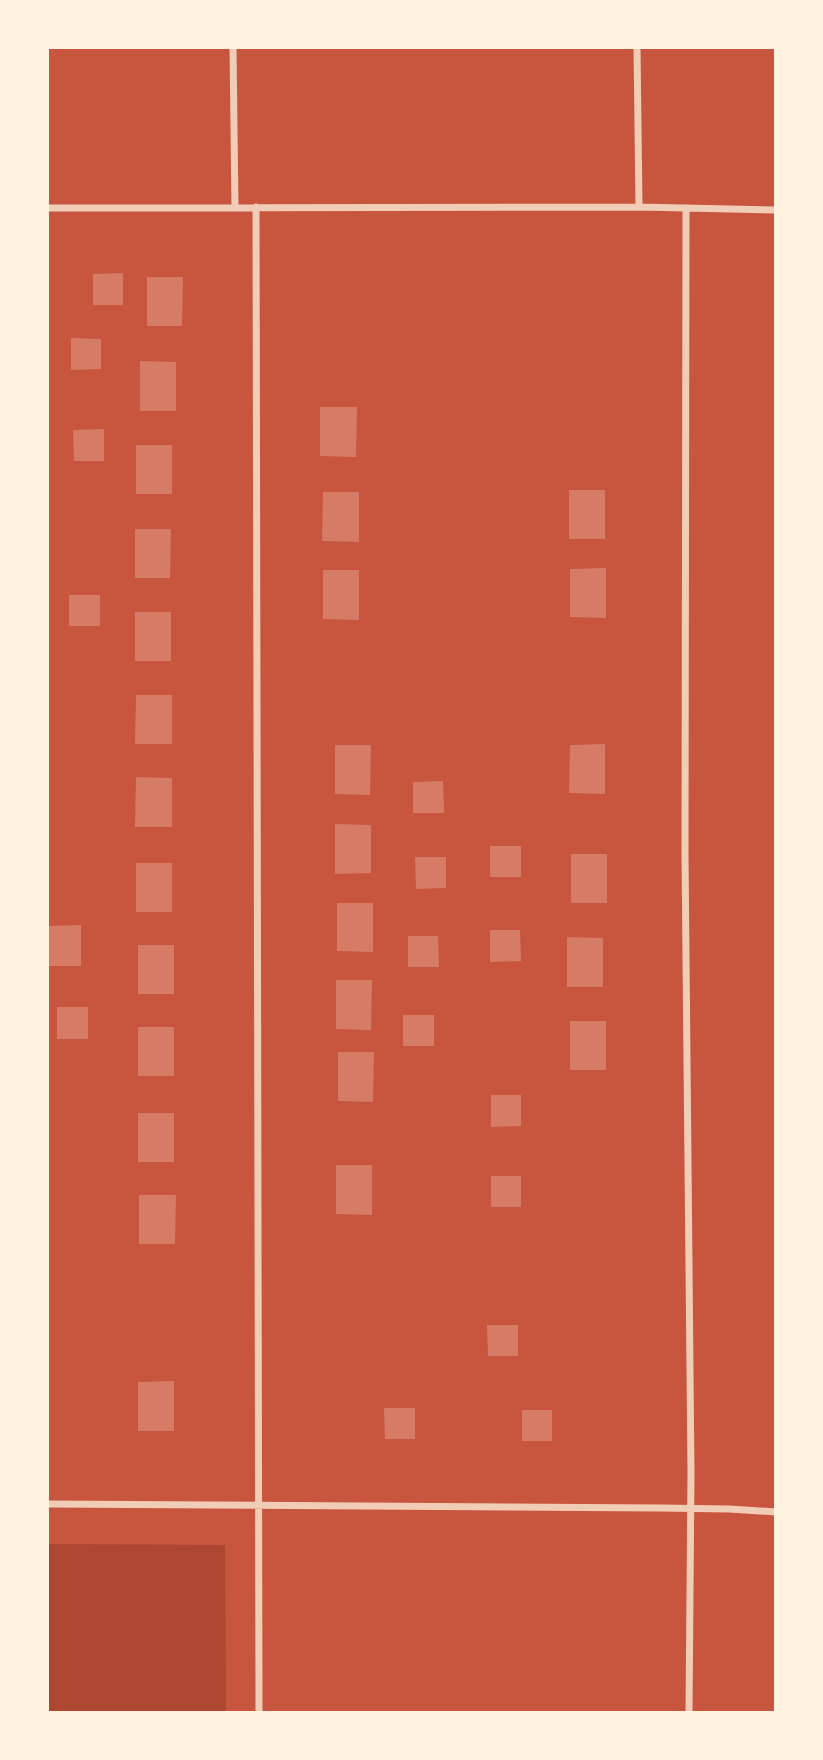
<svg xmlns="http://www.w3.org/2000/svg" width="823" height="1760" viewBox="0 0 823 1760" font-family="'Roboto Condensed',sans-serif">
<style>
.green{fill:#ae4732}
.building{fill:#d67c66}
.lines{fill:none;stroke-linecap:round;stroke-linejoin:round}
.minor{stroke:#f1ccb7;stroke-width:7}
</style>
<rect width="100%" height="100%" fill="#c8553d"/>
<path class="green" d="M47 1544 225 1545 226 1713H47Z"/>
<path class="building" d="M123 273V305H93V274Z
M147 277H183L182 326H147Z
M71 338 101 339V369L71 370Z
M140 361 176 362V411H140Z
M320 407H357L356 457 320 456Z
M104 429V461H74L73 430Z
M136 445H172V494H136Z
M569 490H605V539H569Z
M323 492H359V542L322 541Z
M135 529H171L170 578H135Z
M606 568V618L570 617V569Z
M323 570H359V620L323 619Z
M69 595H100V626H69Z
M135 612H171V661H135Z
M136 695H172V744H135Z
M605 744V794L569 793 570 745Z
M335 745H371L370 795 335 794Z
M136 777 172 778V827H135Z
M443 781 444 813H413V782Z
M335 824 371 825V873L335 874Z
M490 846H521V877H490Z
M571 854H607V903H571Z
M415 857H446V888L416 889Z
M136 863H172V912H136Z
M337 903H373V952L337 951Z
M81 925V966H47V926Z
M490 930H520L521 961 490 962Z
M408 936H438L439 967H408Z
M567 937 603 938V987H567Z
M138 945H174V994H138Z
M336 980H372L371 1030 336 1029Z
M57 1007H88V1039H57Z
M403 1015H434V1046H403Z
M570 1021H606V1070H570Z
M138 1027H174V1076H138Z
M338 1052H374L373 1102 338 1101Z
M491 1095H521V1126L491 1127Z
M138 1113H174V1162H138Z
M336 1165H372V1215L336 1214Z
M491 1176H521V1207H491Z
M139 1195H176L175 1244H139Z
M487 1325H518V1356H488Z
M174 1381V1431H138V1382Z
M384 1408H415V1439H385Z
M522 1410H552V1441H522Z"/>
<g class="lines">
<path class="minor" d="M233 47 235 207
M637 47 639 207
M256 207 259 1713
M47 208 639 207 776 210
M686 208 685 854 691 1473 689 1713
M47 1504 660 1508 729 1509 776 1512"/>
</g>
<rect width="823" height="1760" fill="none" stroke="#fff3e0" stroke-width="98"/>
</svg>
